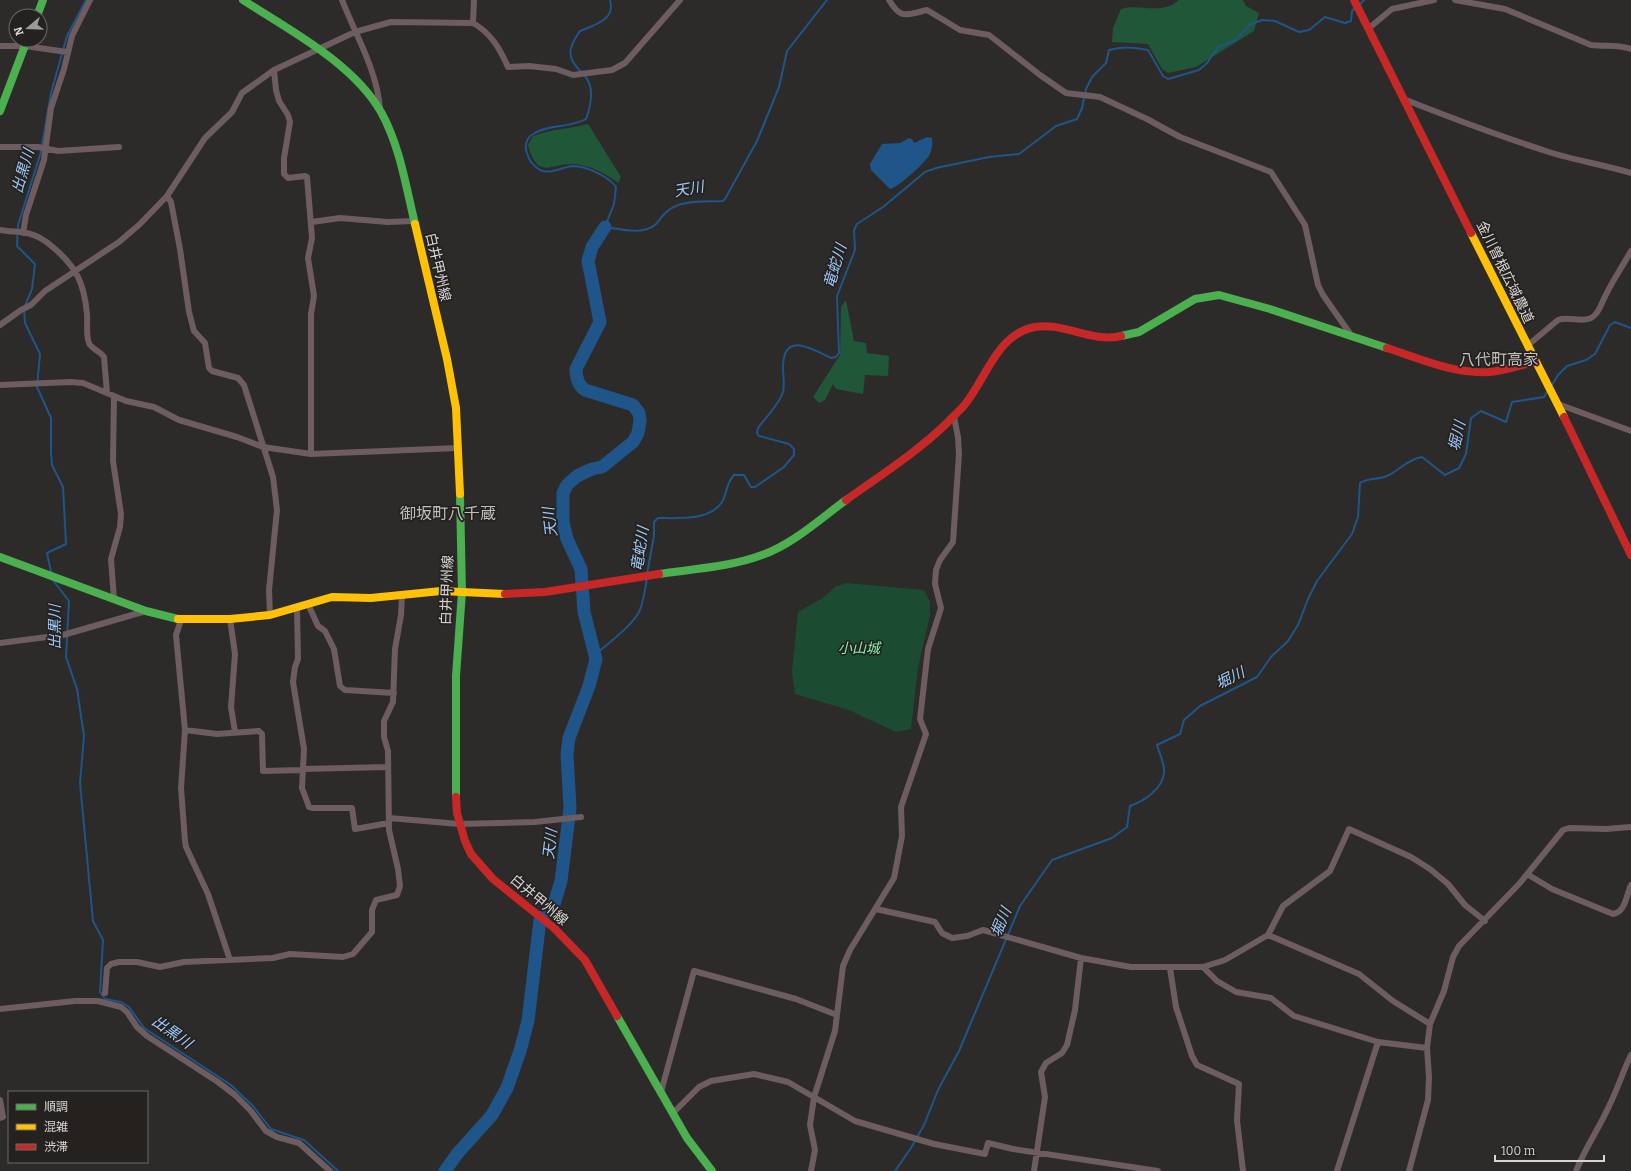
<svg xmlns="http://www.w3.org/2000/svg" width="1631" height="1171" viewBox="0 0 1631 1171" font-family="Bitter,'Noto Sans JP',serif">
<style>
.green{fill:#1b4c31}
.forest{fill:#205738}
.water{fill:#1f5588}
.lines{fill:none;stroke-linecap:round;stroke-linejoin:round}
.stream{stroke:#1f5588;stroke-width:2}
.river{stroke:#1f5588;stroke-width:13}
.street{stroke:#6d5c60;stroke-width:6}
.fast{stroke:#4caf50;stroke-width:8}
.slow{stroke:#ffc107;stroke-width:8}
.jam{stroke:#c62828;stroke-width:8}
.labels{text-anchor:middle;dominant-baseline:central;stroke-width:3.5;stroke-linejoin:round;paint-order:stroke}
.street-label{font-size:14px;fill:#d8d6d5;stroke:#24211f}
.park-label{font-size:14px;font-style:italic;fill:#82f2ae;stroke:#24211f}
.water-label{font-size:15px;font-style:italic;fill:#9cc9fa;stroke:#24211f}
.quarter-label{font-size:16px;fill:#c0bdbb;stroke:#24211f}
</style>
<rect width="100%" height="100%" fill="#2c2b2a"/>
<path class="green" d="M846 583 924 590 930 602V616L918 667 911 729 896 732 849 710 795 694 792 672 798 612 823 598 835 587Z"/>
<path class="forest" d="M1179 0H1243L1246 6 1259 13 1254 31 1196 67 1168 73 1162 69 1148 44 1112 42 1113 28 1121 9C1140 3 1161 16 1179 0Z
M588 124 621 177 618 183C605 173 590 165 573 164 551 163 538 181 528 145L533 136C551 129 569 129 588 124Z
M846 300 854 341 866 343 867 353 889 356 888 376 865 375 863 394 836 389 833 384 825 400 819 403 813 397 840 355 841 307Z"/>
<path class="water" d="M927 137 932 138C933 143 932 149 930 154 927 161 898 188 890 189L871 170 870 164 882 144 900 143 909 138 912 139 914 143Z"/>
<g class="lines">
<path class="stream" d="M1359 5 1364 0
M581 72C566 57 568 48 580 31 594 25 616 20 610 0
M584 75C595 86 591 106 586 119 570 128 548 124 533 134 519 143 528 163 540 170 550 175 562 167 573 166 586 166 608 176 616 187L614 204 605 227C620 229 643 236 656 224 662 217 667 209 676 206 690 200 708 202 723 201L725 199 757 141 779 87 787 51 827 0
M25 306 32 289 35 264 17 246 18 225 41 152 51 93 67 36 86 0
M24 310 25 323 40 354 37 387 51 418V453L52 465 63 487 66 544 47 553 51 572
M1552 385 1558 375 1567 366 1586 360 1595 354 1610 325 1615 322 1631 328
M647 574 654 536V522L658 518C678 518 710 521 722 502 727 494 726 483 734 475H744L751 487H755L784 467 794 455V449L789 444 759 436 757 433 758 428C766 417 779 405 783 392 785 385 783 376 783 368 783 330 812 349 831 358L836 357 839 353 837 296 855 250 854 230 857 224 883 207 925 172 936 168 989 157 1019 154 1056 126 1077 119 1082 108 1086 89 1092 77 1106 63 1109 50C1122 46 1135 47 1148 50L1163 76 1168 79 1199 70 1207 63 1218 47 1236 40 1249 25 1262 20 1275 21 1299 32 1309 30 1325 17 1345 23 1351 21 1352 11 1355 8
M52 579 69 601 66 657 77 689 84 736 80 783 93 921 103 940 100 992 105 999 121 1002 129 1007 144 1028 231 1085 253 1106 271 1129 304 1140 338 1171
M594 656C607 644 631 627 639 612 644 601 645 589 647 578
M895 1171 911 1148 924 1125 938 1090 959 1051 1020 906 1052 860 1112 838 1127 827 1130 806C1144 801 1163 789 1164 772 1165 764 1159 753 1157 745L1180 734 1184 720 1200 706 1257 677 1271 657 1288 641 1298 625 1308 599 1317 581 1352 534 1358 517 1360 483C1371 477 1378 480 1387 476 1400 470 1408 459 1422 457L1445 475 1459 468 1466 454 1471 418 1481 411 1506 422 1512 402 1544 397 1548 390"/>
<path class="river" d="M445 1171 457 1154 492 1115 507 1088 520 1051 528 1021 540 920 554 904 561 881 570 808 567 754 569 738 589 686 596 659 584 612 581 569 567 539 563 522V493L567 485 577 476 592 469 602 467 633 442 638 433 640 421 639 413 633 405 585 390C578 385 576 378 576 369L600 322 588 261 592 247 605 227"/>
<path class="street" d="M342 0C356 36 377 70 380 109
M889 0C901 20 906 15 927 10L960 30 989 35 1040 75 1066 93 1100 97 1147 119 1180 137 1271 172 1305 225 1318 285 1323 295 1351 335
M1455 0 1505 9 1591 45C1606 47 1616 44 1631 49
M473 23 474 0
M1369 28 1392 9 1434 0
M0 46H25L67 52
M274 70 276 90 279 101 288 115 290 122 284 158V174L288 178 305 176 307 177 312 238 308 258 314 296 311 314V454
M1406 100C1454 119 1502 137 1552 153 1578 161 1605 165 1631 173
M0 147H38L58 151 119 147
M167 196 171 202 180 249 189 312 194 331 205 343 209 368 212 371 238 378 244 385 273 477 277 510 269 590 270 615
M312 222 340 218 388 222 414 221
M0 230C9 232 18 231 27 233 38 235 46 241 54 248 77 268 84 283 87 314 88 323 85 337 90 345 94 350 100 351 104 357L107 393
M23 233 26 215 44 160 51 108 64 69 72 36 90 0
M0 325 21 310 31 305 45 291 119 242 140 224 167 196 205 138 232 112 242 93 274 70 355 32 391 22 473 23C491 33 500 49 508 67L529 66 556 69 573 75 612 70 625 63 680 0
M1527 346 1558 320C1568 316 1582 323 1591 318 1597 315 1600 308 1602 303 1610 284 1621 269 1631 251
M0 385 71 382 83 383 126 401 154 407 179 420 237 437 263 447 311 454 458 448
M114 396 113 461 121 514 120 527 111 559 114 599
M1558 404 1631 431
M308 604 318 626 325 631 334 649 340 686 345 690 394 693
M297 608 298 659 295 667 293 682 304 749 302 788 309 807 312 808H352L355 829 389 823
M230 619 235 654 231 707 235 732
M181 620 176 635 185 730 181 788 185 841 186 847 208 894 230 960
M0 643 63 635 146 611
M185 730 217 734 259 731 262 734 263 771 303 770
M303 769 388 767
M389 818 459 824 535 822 581 817
M1527 874 1552 889 1613 914C1626 912 1626 895 1631 885
M876 909 935 922 942 933 952 938 967 936 983 930 1081 958 1131 967H1203L1225 960 1268 935 1283 906 1330 871 1349 829 1411 857 1430 869 1448 884 1465 905 1485 921
M1268 935 1359 974 1393 1001 1430 1024
M1203 967 1217 981 1236 992 1271 998 1294 1016 1378 1042 1427 1048
M1170 968 1176 1007 1192 1056 1197 1065 1239 1084 1237 1120 1243 1171
M105 993 107 968 111 964 119 962H137L160 967 184 962 273 958 290 954 343 957 353 954 372 932V910L376 900 397 895 400 886 398 869 389 830 388 751 384 737V721L393 702 395 649 401 615 402 595
M0 1009 75 1001H98L121 1007 127 1012 137 1027 147 1036 218 1082 235 1095 250 1110 266 1131 277 1137 299 1143 330 1171
M661 1092 694 971 796 999 837 1015
M0 1100 3 1117 0 1118
M673 1113 699 1087 711 1081 754 1074 788 1082 855 1121 934 1144 985 1154 988 1143 1013 1149 1158 1171
M811 1171 815 1150 810 1125 814 1097 835 1031 843 966 850 950 894 878 902 836 901 807 926 734 920 719 928 649 941 608 935 584 936 570 940 560 953 542 959 454 958 437 954 417
M1034 1171 1045 1097 1041 1072 1046 1063 1062 1053 1067 1045 1075 1010 1081 958
M1337 1171 1378 1042
M1409 1171 1428 1100 1429 1077 1427 1048 1430 1024 1444 991 1453 957 1459 946 1520 883 1563 830 1569 828 1606 829 1631 827
M1576 1171C1585 1148 1600 1127 1610 1104 1618 1088 1623 1071 1631 1055"/>
<path class="fast" d="M243 0C289 30 353 63 381 112 400 146 406 187 415 224
M37 16 43 0
M0 111 27 40
M1121 336 1139 332 1195 299 1219 295 1270 309 1387 348
M0 557 146 611 178 619
M659 574C693 569 730 567 762 555 793 544 820 519 846 500
M456 797V676L462 592 460 494
M617 1016 687 1138 712 1171"/>
<path class="slow" d="M415 224 447 359 456 408 460 494
M1471 233 1564 417
M178 619H230L270 615 332 597 371 598 441 591 505 594"/>
<path class="jam" d="M1354 0 1471 233
M1387 348C1421 359 1453 374 1489 372 1504 371 1520 365 1535 362
M1564 417 1631 555
M846 500C881 475 917 452 947 423 953 416 961 410 966 403 986 378 998 333 1035 327 1064 322 1092 343 1121 336
M505 594 545 592 659 574
M456 797 457 813 465 841 471 854 493 879 554 928 585 960 617 1016"/>
</g>
<g class="labels">
<g class="street-label">
<text transform="translate(438 267) rotate(77)">白井甲州線</text>
<text transform="translate(1505 272) rotate(64)">金川曽根広域農道</text>
<text transform="translate(447 590) rotate(-88)">白井甲州線</text>
<text transform="translate(539 900) rotate(40)">白井甲州線</text>
</g>
<g class="park-label">
<text x="859" y="648">小山城</text>
</g>
<g class="water-label">
<text transform="translate(23 171) rotate(-74)">出黒川</text>
<text transform="translate(689 189) rotate(-10)">天川</text>
<text transform="translate(835 266) rotate(-73)">竜蛇川</text>
<text transform="translate(1457 436) rotate(-77)">堀川</text>
<text transform="translate(550 522) rotate(-97)">天川</text>
<text transform="translate(640 549) rotate(-81)">竜蛇川</text>
<text transform="translate(55 627) rotate(-90)">出黒川</text>
<text transform="translate(1230 678) rotate(-26)">堀川</text>
<text transform="translate(550 844) rotate(-83)">天川</text>
<text transform="translate(1001 922) rotate(-67)">堀川</text>
<text transform="translate(172 1032) rotate(35)">出黒川</text>
</g>
<g class="quarter-label">
<text x="1499" y="359">八代町高家</text>
<text x="448" y="513">御坂町八千蔵</text>
</g>
</g>
<rect x="8" y="1091" width="140" height="72" fill="#24211f" stroke="#6c6968"/>
<rect x="16" y="1104" width="20" height="6" fill="#4caf50" stroke="#6c6968"/>
<text x="44" y="1111" font-size="12" fill="#d8d6d5">順調</text>
<rect x="16" y="1124" width="20" height="6" fill="#ffc107" stroke="#6c6968"/>
<text x="44" y="1131" font-size="12" fill="#d8d6d5">混雑</text>
<rect x="16" y="1144" width="20" height="6" fill="#c62828" stroke="#6c6968"/>
<text x="44" y="1151" font-size="12" fill="#d8d6d5">渋滞</text>
<g transform="translate(28 28) rotate(251)"><circle r="19" fill="#24211f" stroke="#6c6968"/>
<path d="M0-3L7 15L0 10L-7 15Z" fill="#9c9a99"/>
<text y="-6" font-size="11" font-weight="bold" text-anchor="middle" fill="#d8d6d5">N</text>
</g>
<path d="M1495 1155v6h109v-6" fill="none" stroke="#d8d6d5" stroke-width="2"/>
<text x="1501" y="1155" font-size="12" fill="#d8d6d5" stroke="#24211f" stroke-width="3" paint-order="stroke">100 m</text>
</svg>
